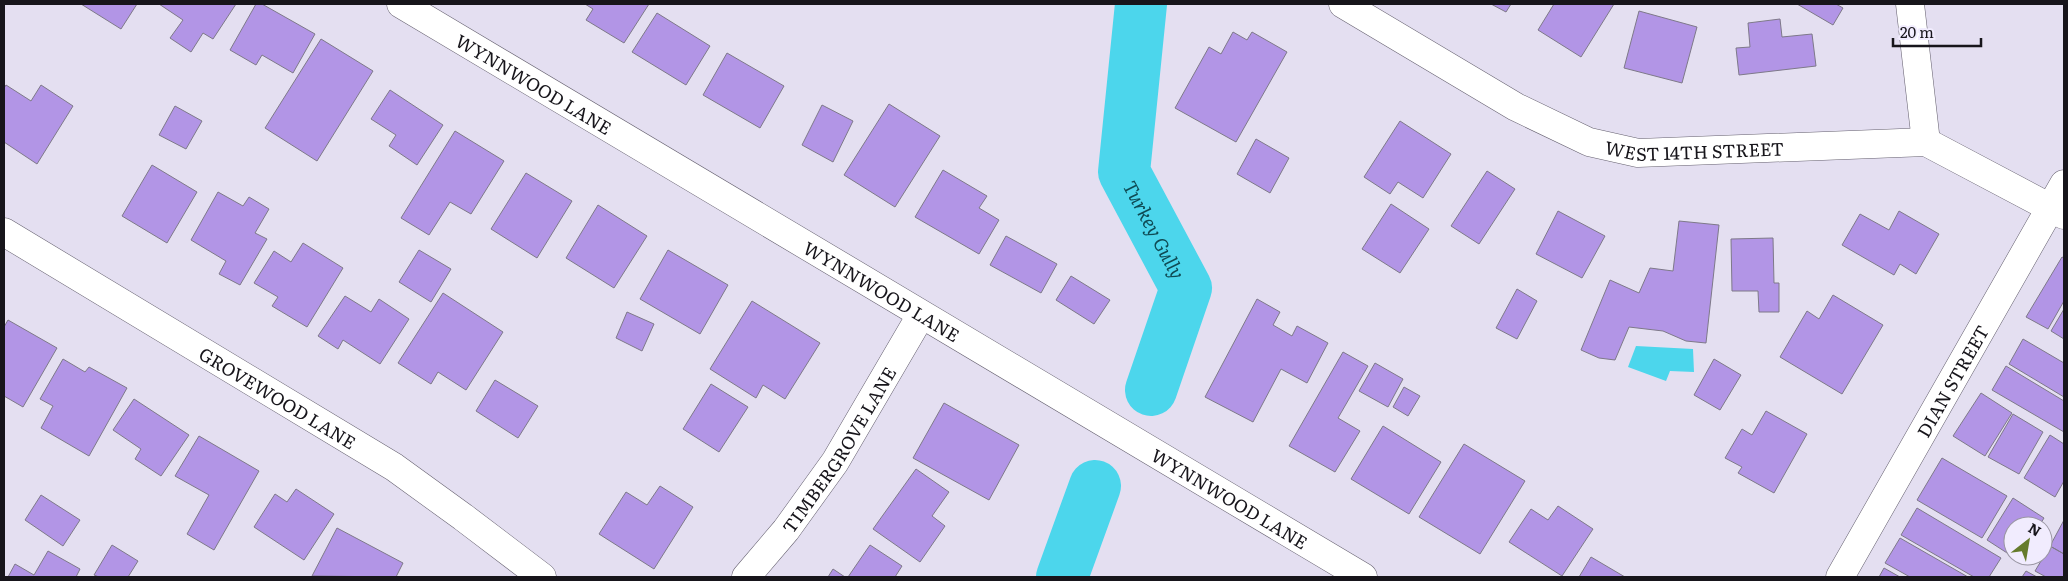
<svg xmlns="http://www.w3.org/2000/svg" width="2068" height="581" viewBox="0 0 2068 581" font-family="Literata,serif">
<style>
.water{fill:#4cd6ec}
.lines{fill:none;stroke-linecap:round;stroke-linejoin:round}
.river{stroke:#4cd6ec;stroke-width:52}
.building{fill:#b295e6;stroke:#7e7989}
.street-casing{stroke:#65606f;stroke-width:29}
.street{stroke:#fff;stroke-width:28}
.labels{text-anchor:middle;dominant-baseline:central;stroke-width:5;stroke-linejoin:round;paint-order:stroke}
.street-label{font-size:18px;fill:#17151b;stroke:#f1ecfe}
.water-label{font-size:19px;font-style:italic;fill:#0f4b54;stroke:#f1ecfe}
</style>
<rect width="100%" height="100%" fill="#e4dff1"/>
<path class="water" d="M1636 346 1693 349 1694 372 1670 371 1666 381 1628 367Z"/>
<g class="lines">
<g class="river">
<path id="s1" d="M1141 4 1124 172 1186 288 1151 390"/>
<path d="M1062 577 1095 486"/>
</g>
</g>
<path class="building" d="M81 4H137L121 29Z
M159 4H236L213 39 203 33 191 52 170 38 183 20Z
M256 4H262L315 34 293 73 262 55 256 65 230 50Z
M585 4H649L624 43 586 20 593 9Z
M1491 4H1511L1506 12Z
M1554 4H1614L1581 57 1538 30Z
M1797 4H1836L1843 8 1833 25Z
M1639 11 1697 27 1682 83 1624 68Z
M657 13 710 46 686 85 632 52Z
M1780 19 1782 37 1812 34 1816 66 1739 75 1736 48 1750 47 1748 23Z
M1233 32 1247 40 1252 32 1287 52 1236 142 1175 108 1209 47 1221 54Z
M321 39 373 71 317 161 265 128Z
M727 53 784 86 760 128 703 95Z
M6 85 31 101 41 85 73 106 37 164 4 142V88Z
M390 90 443 125 417 165 389 146 396 135 371 119Z
M889 104 940 136 895 207 844 175Z
M822 105 853 121 833 162 802 145Z
M175 106 202 121 186 149 159 135Z
M1400 121 1451 154 1423 198 1398 182 1390 194 1364 177Z
M455 131 504 161 471 214 450 202 429 235 401 218Z
M1256 139 1289 158 1270 193 1237 174Z
M152 165 197 192 167 243 122 216Z
M943 170 987 196 979 208 999 220 979 254 915 217Z
M1487 171 1515 189 1479 244 1451 226Z
M526 173 572 201 537 258 491 229Z
M218 192 243 206 249 197 269 209 255 233 267 239 240 285 219 274 226 261 191 240Z
M1391 204 1429 229 1400 273 1362 249Z
M598 205 647 236 614 288 566 258Z
M1558 211 1605 236 1582 278 1536 254Z
M1899 211 1939 234 1916 274 1900 264 1894 275 1842 245 1860 214 1889 230Z
M1679 221 1719 225 1706 343 1686 341 1663 331 1629 327 1615 360 1599 358 1581 350 1610 280 1639 293 1650 268 1673 271Z
M1006 236 1057 264 1041 293 990 265Z
M1773 238 1774 283H1779V312H1759L1758 291H1732L1731 239Z
M303 243 343 268 307 327 272 306 278 297 254 283 274 251 291 262Z
M419 250 451 269 431 302 399 282Z
M668 250 728 285 700 334 640 299Z
M2062 257 2064 258V301L2048 329 2026 317Z
M1071 276 1110 300 1094 324 1056 300Z
M1517 289 1537 301 1517 339 1496 328Z
M443 293 503 332 466 390 438 372 431 384 398 363Z
M1833 295 1883 325 1842 394 1780 357 1807 311 1819 319Z
M345 296 371 312 379 299 409 319 380 364 343 340 338 349 318 336Z
M1257 299 1280 312 1273 325 1292 336 1297 326 1328 343 1307 383 1281 369 1253 422 1205 397Z
M752 301 820 343 785 399 763 385 756 398 710 369Z
M2064 309V339L2051 331Z
M627 312 654 324 642 351 616 338Z
M8 320 57 348 23 407 4 396V327Z
M2023 339 2064 363V397L2009 364Z
M1343 352 1368 366 1338 418 1360 431 1335 472 1289 446Z
M63 359 85 372 89 367 127 388 89 456 41 428 53 406 40 399Z
M1714 359 1741 375 1720 410 1694 395Z
M1375 363 1403 379 1388 407 1359 391Z
M2006 366 2064 401V432L1992 390Z
M495 380 538 406 518 438 476 411Z
M711 384 748 407 719 452 683 429Z
M1404 387 1420 396 1408 416 1393 407Z
M1981 393 2012 413 1985 456 1953 436Z
M134 399 189 435 161 476 135 459 141 449 113 430Z
M944 403 1019 445 989 500 913 458Z
M1766 411 1807 434 1774 493 1738 473 1742 467 1725 458 1742 429 1752 435Z
M2013 414 2043 432 2019 474 1988 457Z
M1383 426 1441 462 1409 514 1351 479Z
M2050 435 2064 444V481L2055 497 2024 478Z
M199 436 259 471 214 550 187 534 209 495 175 476Z
M1464 444 1525 481 1480 554 1419 517Z
M1942 458 2007 496 1982 538 1917 500Z
M916 469 949 492 932 516 945 526 920 562 873 529Z
M660 486 693 507 654 569 599 534 626 492 647 505Z
M296 489 334 514 304 560 254 527 275 494 287 502Z
M41 495 80 520 63 546 25 520Z
M2013 498 2044 518 2039 526H2013V556H2020L2018 560 1987 540Z
M1558 506 1593 529 1562 576 1509 542 1531 509 1548 520Z
M1917 508 2001 558 1989 577H1974L1901 535Z
M2064 520V554L2050 546Z
M337 528 403 563 396 577 312 576Z
M1900 538 1968 577H1910L1885 563Z
M112 545 138 561 128 577H99L94 575Z
M870 545 902 566 895 577H848Z
M2050 546 2064 554V577H2046L2035 571Z
M48 551 80 569 76 577H8L15 564 34 575Z
M1591 557 1625 577H1579Z
M1884 568 1900 577H1879Z
M833 569 845 577H828Z
M2026 571 2037 577H2022Z"/>
<g class="lines">
<defs>
<g id="street">
<path id="s2" d="M401 4 1363 577"/>
<path id="s3" d="M1343 4 1516 107 1589 142 1638 153 1926 142 2064 215"/>
<path d="M1910 4 1926 142"/>
<path id="s4" d="M4 232 394 467 463 517 542 577"/>
<path id="s5" d="M746 577 786 530 835 462 921 315"/>
<path id="s6" d="M1840 577 2064 184"/>
</g>
</defs>
<use href="#street" class="street-casing"/>
<use href="#street" class="street"/>
</g>
<g class="labels">
<g class="street-label">
<text stroke="none"><textPath href="#s2" startOffset="155">WYNNWOOD LANE</textPath></text>
<text stroke="none"><textPath href="#s3" startOffset="389">WEST 14TH STREET</textPath></text>
<text stroke="none"><textPath href="#s2" startOffset="560">WYNNWOOD LANE</textPath></text>
<text stroke="none"><textPath href="#s6" startOffset="226">DIAN STREET</textPath></text>
<text stroke="none"><textPath href="#s4" startOffset="320">GROVEWOOD LANE</textPath></text>
<text stroke="none"><textPath href="#s5" startOffset="158">TIMBERGROVE LANE</textPath></text>
<text stroke="none"><textPath href="#s2" startOffset="965">WYNNWOOD LANE</textPath></text>
</g>
<g class="water-label">
<text stroke="none"><textPath href="#s1" startOffset="234">Turkey Gully</textPath></text>
</g>
</g>
<rect width="2068" height="581" fill="none" stroke="#17151b" stroke-width="10"/>
<g transform="translate(2028 541) rotate(31)"><circle r="24" fill="#f1ecfe" stroke="#9a96a3"/>
<path d="M0-4L9 19L0 12L-9 19Z" fill="#657b2c"/>
<text y="-8" font-size="14" font-weight="bold" text-anchor="middle" fill="#17151b">N</text>
</g>
<path d="M1893 38v8h88v-8" fill="none" stroke="#17151b" stroke-width="2.5"/>
<text x="1900" y="38" font-size="15" fill="#17151b" stroke="#f1ecfe" stroke-width="4" paint-order="stroke">20 m</text>
</svg>
